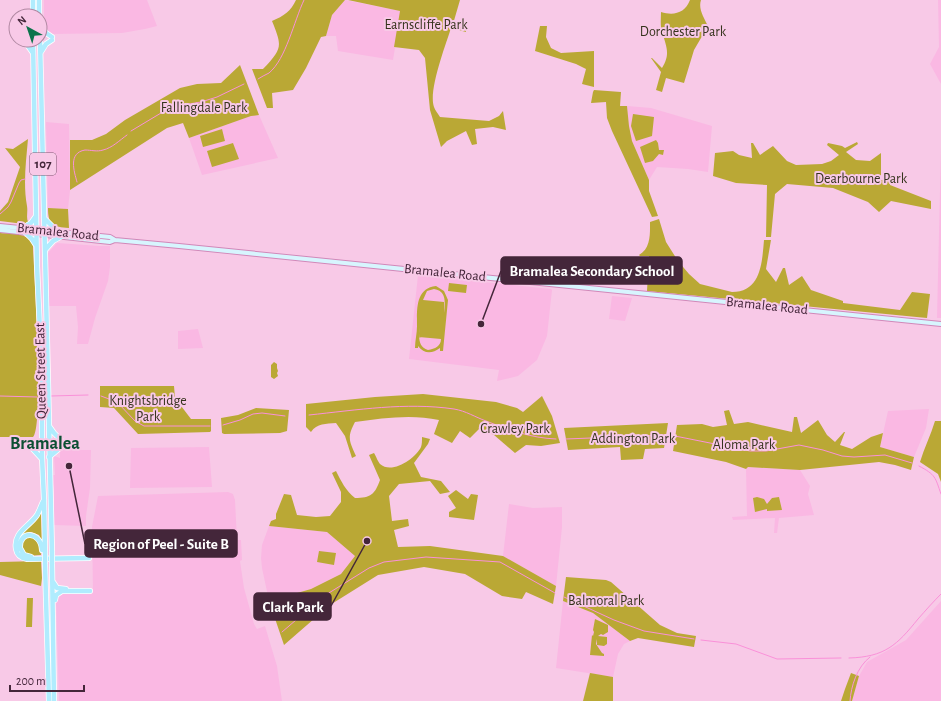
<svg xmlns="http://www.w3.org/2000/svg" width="941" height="701" viewBox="0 0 941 701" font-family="'Alegreya Sans',sans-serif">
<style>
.built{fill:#fab8e3}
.green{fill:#baa835;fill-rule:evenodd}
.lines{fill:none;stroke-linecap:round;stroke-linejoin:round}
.stream{stroke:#fa91d9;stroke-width:1}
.secondary-casing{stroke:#d188b9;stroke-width:6}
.primary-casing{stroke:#fff;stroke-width:6}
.secondary{stroke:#d7f5fe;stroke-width:4}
.primary{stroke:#b0ecfe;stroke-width:4.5}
.primary-bridge-casing{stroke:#fff;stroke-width:6;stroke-linecap:butt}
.primary-bridge{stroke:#b0ecfe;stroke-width:4.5}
.labels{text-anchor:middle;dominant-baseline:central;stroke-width:4;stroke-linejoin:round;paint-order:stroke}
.shield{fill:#f8c9e7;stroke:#7a576e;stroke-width:1}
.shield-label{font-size:13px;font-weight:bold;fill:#44263a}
.park-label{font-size:14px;fill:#36331d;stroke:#f8c9e7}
.street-label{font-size:14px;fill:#44263a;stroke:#f8c9e7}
.district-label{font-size:18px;font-weight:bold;fill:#0c4f33;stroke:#f8c9e7}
.leader{fill:none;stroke:#44263a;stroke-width:1.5}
.callout-dot{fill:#44263a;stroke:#f8c9e7;stroke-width:1.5}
.callout{fill:#44263a;stroke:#44263a;stroke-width:1.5}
.callout-label{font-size:15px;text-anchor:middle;font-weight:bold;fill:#fff}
</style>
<rect width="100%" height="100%" fill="#f8c9e7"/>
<path class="built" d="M44 0H147L157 26 145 29 122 33 51 34 44 28Z
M345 0 401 11 393 60 338 51 336 36H326L332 15Z
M938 0H941V84L930 64 939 47Z
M627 106 651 108 712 126 708 172 688 169 657 167 649 180 632 141 629 126Z
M259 115 278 158 202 175 189 138 251 116Z
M46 122 69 124 70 190 68 209 48 208Z
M941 148V318H937Z
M57 243 100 246H110V267L108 281 95 318 88 344H77L78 327 76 306H48V253Z
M418 275 551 289 552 290 547 336 537 360 518 376 497 381 499 370 409 359Z
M612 296 632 298 625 321 609 319Z
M198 329 203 348 178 349V331Z
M929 409 926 428 914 457 880 447 888 411Z
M209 447 212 487 130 488 131 448Z
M60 450H91L90 488 86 516V526L54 525V490L53 484V475H55L54 456 60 458Z
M747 467 800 470 810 486 808 494 814 515 779 518 777 533H774L775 518 733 520 732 517 747 516 746 469Z
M228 492 233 494 235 500 237 540H241L242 560 240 561 244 588 254 624 257 629 265 626 277 666 282 701H59L56 600 61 593 93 592 92 527 98 496Z
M509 504 533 508 562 507V527L556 586 503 556Z
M269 526 327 532 355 556 341 574 311 589 269 601 262 568 261 558 262 545Z
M563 601 593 613 630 641 624 644 618 654 613 677 556 668Z
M941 601V701H852L859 676 867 662 906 640Z"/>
<path class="green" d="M296 0H345L332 15 326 36 321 37 306 68 293 90 272 93 273 108H267L252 69H263C283 48 282 46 272 21 284 16 291 11 296 0Z
M348 0H460L453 24 466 29V32L451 28C446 44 428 91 434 107 435 110 438 114 440 117L489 121 499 116 503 111 506 130 493 127 475 129 477 144 472 145 466 131 447 141 441 147 430 110 425 58 419 50 394 47 400 11Z
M690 0H701C698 9 704 18 708 26L694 50 684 83 666 78 662 92 656 90 661 72 651 58H652L662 68C671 53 666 47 662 31 660 26 661 18 661 12 674 16 685 13 690 0Z
M540 26H547L546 37 551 48 561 53 594 51V87L582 84 586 69 576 64 535 51Z
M240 65 259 115 251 116 189 138 183 123 167 128 70 190V140H92L106 134 125 120 180 88 197 84 221 83Z
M594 90 621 92 620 106H627L629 126 632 141 649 180V191L658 216 652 217 612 131 607 118 606 102 591 103 593 92Z
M633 114 654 117 652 136 636 141 631 126Z
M222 129 225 141 203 147 200 136Z
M28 139C26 162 23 184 27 206 28 212 26 217 28 222L24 224 0 221V211L8 202 20 167 5 148 13 149Z
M656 140 658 143 659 150H664L663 155 659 154 653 161 645 163 640 147Z
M857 142 858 144 846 152 856 160 870 161 881 153V180H891L890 185 931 201V209L891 201 879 212 868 202 833 188 787 184 775 194 771 237H766L767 185 736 183 713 176 715 153 733 151 739 155 752 158 751 143H753L760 155 773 146 787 161 796 165 822 164 831 161 839 155 827 145 828 143 842 146 845 148Z
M233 143 239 159 212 167 207 151Z
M48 208 68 209 69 228C53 227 48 225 48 208Z
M659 219 666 242 678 261 689 274 700 284 732 292C761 292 762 263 764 240H771L766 269 776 282 783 268H785L789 285 802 276 811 290 843 301V303L900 310 912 292 930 294 927 318 647 291 649 256H640L639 255C651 248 650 234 650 222Z
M0 233C12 234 29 232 33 246 34 271 44 427 33 437H0Z
M449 283 467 285 466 293 448 291Z
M436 286 444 291 448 300 443 351H440V348C432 354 424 354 418 346V348H415C415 341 417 333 417 326 417 311 415 288 436 286ZM434 289C447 291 445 303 444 313V302L423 300 427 291ZM420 326 419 337 441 339C441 346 435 349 428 350 417 346 419 336 420 326Z
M274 362 277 364V368L278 371 277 373 278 376 274 379 271 377V365Z
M100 386H174L175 398 191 419H211V431L210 432 138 434 114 408 100 407Z
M423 394 496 402 517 408 523 412 542 396 552 416 560 443 541 446 526 445 515 453 494 435 479 429 470 438 460 431 452 443 434 434 439 420C412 414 383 418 355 422 347 437 349 441 356 456L352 458 345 436 336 423C326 424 317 423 311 432L306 427V404L375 397Z
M256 408 289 410 287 431 280 433 224 434 222 433 221 418 238 415Z
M729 410 734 424 748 422 792 432 794 417H797L801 433 818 420 827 435 835 442 844 432H845L840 445 852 449 871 437 883 433 880 447 914 457 911 470 895 465 879 462 800 470 748 467 746 469 726 462 673 451 677 425 702 424 713 427 727 425 724 411Z
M935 421H941V482L938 474 920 462C924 448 931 435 935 421Z
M668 423 664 448 645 449 643 459 621 460 620 447 568 450 564 428Z
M422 437 430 439 428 444 414 463 421 477 441 481 450 492 440 494 430 481 399 484 389 496 392 521 408 519 409 526 394 530 398 547 430 546 503 556 556 586 553 604 526 592 522 599 502 596 465 574 424 567 378 575 330 605 284 645 269 601 311 589 341 574 355 556 327 532 269 526 271 521 276 519V514L284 494 291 495 297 515 316 517 330 516 341 502V492L332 473 336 471C341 481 346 491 355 498 371 498 375 494 380 480L369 455 374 453C376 456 378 462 380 464 392 475 416 458 421 447 422 444 422 441 422 437Z
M456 490 468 499 471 494 478 495 474 520 449 517V512L456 508 448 496Z
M757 497 764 499 767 504 772 498 779 497 782 510 767 511V509L755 512 753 498Z
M41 510 42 541 39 535 31 532C23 535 20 537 18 545L23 555 20 554C14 535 29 524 41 510Z
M26 537H35L40 545 41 555C33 556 26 556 21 549L23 540Z
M319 551 336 553 334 565 317 562Z
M41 561 42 578 41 586 0 575V562Z
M566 577 606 580 611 582 660 625 677 633 696 636 694 647 638 638 630 641 593 613 563 601Z
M27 598H33L32 627H26Z
M595 619 608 625V632L603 635 601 634 598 636 607 637V644L604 646 597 645V639L596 644 602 653 604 654V656L590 655 592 635 593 636 594 632 593 630Z
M590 673 613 677V701H583Z
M851 673 859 676 852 701H841L845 689Z"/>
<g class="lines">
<path class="stream" d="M258 79C261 77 265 75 269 73 286 59 294 21 304 0
M131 131 166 110 177 106 201 102 217 97 244 84
M77 182C74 171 68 153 85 150 91 150 97 152 103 150 112 148 120 140 127 135
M0 214 8 207 11 202 19 183 21 180 25 179
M0 396 37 397
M51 396 88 395
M101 396 117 402 135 421 144 426H210
M309 415C357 410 406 402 454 409 466 411 475 417 486 421 509 430 531 438 556 439
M223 425 240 420 253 414 262 413 285 416
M675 436 750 451H766L799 445 823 450 842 456 854 457 885 455 912 463
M566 439 667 435
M919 466C936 475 935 477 941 494
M564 597 614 620 644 631 694 639
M282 632 324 596 369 568 384 562 426 557 500 562 555 593
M701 640 736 644 777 659 841 658
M849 658C885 657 897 645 918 619 926 610 933 602 941 594
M850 701C851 686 857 667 870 657"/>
<defs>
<path id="secondary" d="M0 226 110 237 115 240
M0 230 110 242 115 240 179 246 941 324"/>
<path id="primary" d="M33 0V16
M39 0V16
M40 24 46 33 52 37
M21 40 26 43 33 53
M33 40 37 266 42 376V457L44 499 45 553
M40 40 52 552
M41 52 46 44 52 40
M44 218 57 231
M23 228 31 223 36 216
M26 233 32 239 36 245
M45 250 53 241 62 236
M49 426 54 433 61 440
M30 446 42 459
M49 457 61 447
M44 500C41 505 40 510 37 515 29 527 13 532 16 549 17 555 21 558 27 559L89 558
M31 557 24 555 20 548C19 530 41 531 42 550
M52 563 54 701
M45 564 49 701
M53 582 57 588 66 589
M55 600 56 595 62 591H90"/>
</defs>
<use href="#secondary" class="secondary-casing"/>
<use href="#primary" class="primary-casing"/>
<use href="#secondary" class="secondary"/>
<use href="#primary" class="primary"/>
<defs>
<path id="primary-bridge" d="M52 552V563
M45 553V564"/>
</defs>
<use href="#primary-bridge" class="primary-bridge-casing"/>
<use href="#primary-bridge" class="primary-bridge"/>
</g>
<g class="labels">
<rect class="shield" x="30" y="153" width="26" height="22" rx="3"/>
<g class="shield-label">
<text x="43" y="164">107</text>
</g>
<g class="park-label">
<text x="426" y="25">Earnscliffe Park</text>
<text x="683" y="32">Dorchester Park</text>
<text x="204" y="108">Fallingdale Park</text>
<text x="861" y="179">Dearbourne Park</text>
<text x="148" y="401">Knightsbridge<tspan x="148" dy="16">Park</tspan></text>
<text x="515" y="429">Crawley Park</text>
<text x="633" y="439">Addington Park</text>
<text x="744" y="445">Aloma Park</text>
<text x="606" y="601">Balmoral Park</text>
</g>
<g class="street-label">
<text transform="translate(58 232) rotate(6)">Bramalea Road</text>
<text transform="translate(445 273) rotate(6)">Bramalea Road</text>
<text transform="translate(767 306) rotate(6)">Bramalea Road</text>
<text transform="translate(41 371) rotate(-91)">Queen Street East</text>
</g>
<g class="district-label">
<text x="45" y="444">Bramalea</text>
</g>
</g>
<path class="leader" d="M481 324L501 271M69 466L85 544M367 541L331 606"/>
<g class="callout-dot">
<circle cx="481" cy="324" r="4"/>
<circle cx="69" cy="466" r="4"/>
<circle cx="367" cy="541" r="4"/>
</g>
<g class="callout">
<rect x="501" y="257" width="181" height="27" rx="4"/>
<rect x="85" y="530" width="152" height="27" rx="4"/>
<rect x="254" y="593" width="77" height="27" rx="4"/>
</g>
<g class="callout-label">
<text x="592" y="276">Bramalea Secondary School</text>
<text x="161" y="549">Region of Peel - Suite B</text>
<text x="293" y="612">Clark Park</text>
</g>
<g transform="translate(28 28) rotate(320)"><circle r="19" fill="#f8c9e7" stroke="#b088a2"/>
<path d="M0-3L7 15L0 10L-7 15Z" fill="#0b734b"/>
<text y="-6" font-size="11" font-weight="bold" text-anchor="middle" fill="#44263a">N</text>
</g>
<path d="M10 685v6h74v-6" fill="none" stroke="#44263a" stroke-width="2"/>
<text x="16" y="685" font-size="12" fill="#44263a" stroke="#f8c9e7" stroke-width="3" paint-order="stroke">200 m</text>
</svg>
